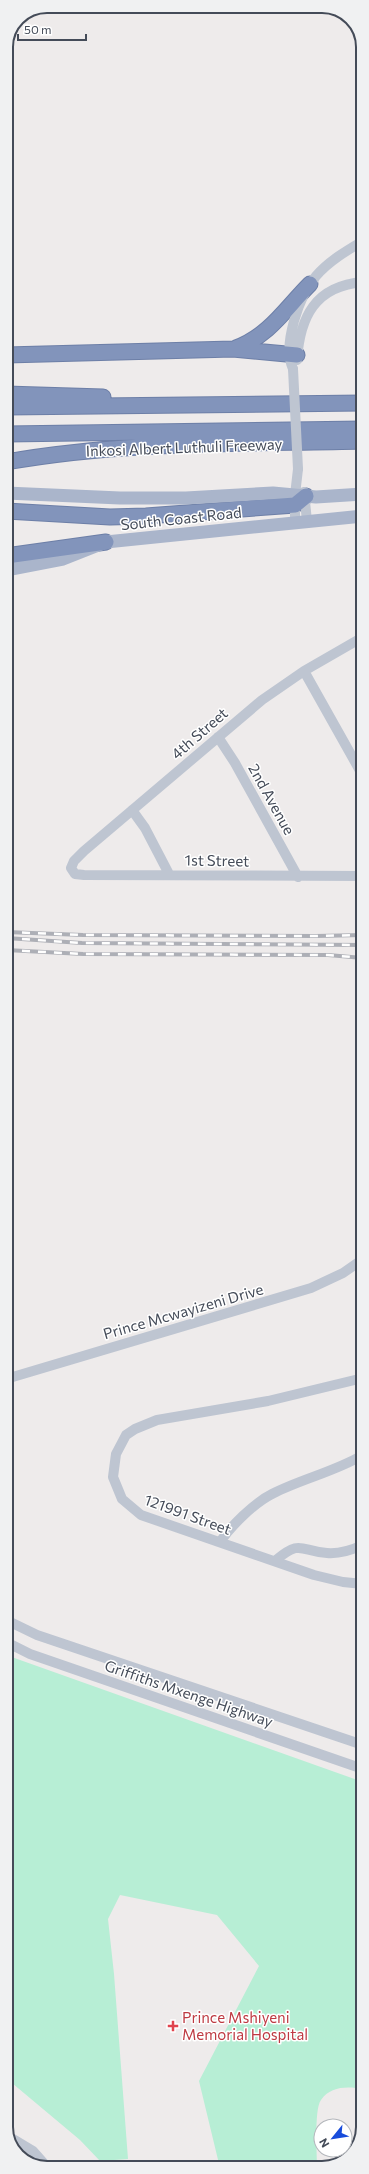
<svg xmlns="http://www.w3.org/2000/svg" width="369" height="2174" viewBox="0 0 369 2174" font-family="Commissioner,sans-serif">
<style>
.green{fill:#b7eed5}
.lines{fill:none;stroke-linecap:round;stroke-linejoin:round}
.highway-casing{stroke:#6d7fa7;stroke-width:17}
.minor{stroke:#bec5d1;stroke-width:10}
.major{stroke:#aab5cb;stroke-width:13}
.highway{stroke:#8294bb;stroke-width:15}
.rail-casing{stroke:#adafb6;stroke-width:4}
.rail{stroke:#fff;stroke-width:2.5;stroke-dasharray:8;stroke-linecap:butt}
.minor-bridge{stroke:#bec5d1;stroke-width:10}
.health-dot{fill:#e0444e;stroke:#fff;stroke-width:1.5}
.labels{text-anchor:middle;dominant-baseline:central;stroke-width:3;stroke-linejoin:round;paint-order:stroke}
.street-label{font-size:15px;fill:#444b58;stroke:#fff}
.health-label{font-size:15px;fill:#be3a42;stroke:#fff;text-anchor:start}
.rim{fill:none;stroke:#444b58;stroke-width:2}
</style>
<rect width="100%" height="100%" fill="#eeebeb"/>
<path class="green" d="M6 1655 363 1782V2089C348 2086 330 2086 321 2100 314 2109 317 2154 317 2168H220L199 2081 259 1966 217 1915 120 1895 108 1919 114 1974 128 2159 100 2161 80 2140 6 2078V1848L10 1821 6 1801Z"/>
<g class="lines">
<defs>
<path id="highway" d="M236 348C270 335 285 309 310 284
M6 355 233 349 297 355
M6 394 103 397
M6 407 363 403
M6 434 363 429
M6 462C123 441 244 444 363 441
M6 511 110 517 146 516 295 505 306 496
M6 556 106 542"/>
</defs>
<use href="#highway" class="highway-casing"/>
<path class="minor" d="M297 360C300 317 315 286 363 282
M293 369C282 345 299 296 316 276 329 261 346 251 363 241
M304 492 307 521
M295 522V495L298 469
M363 637 304 671 262 700 84 851 74 861 71 868 75 874 84 875 363 876
M304 671 363 776
M218 737 235 763 298 877
M132 810 145 828 169 874
M363 1378 268 1401 157 1420 135 1429 126 1435 116 1454 113 1477 122 1499 141 1515 314 1575 343 1582 363 1584
M6 1379 311 1288 343 1273 363 1259
M220 1542C231 1526 254 1503 272 1494 301 1479 334 1472 363 1455
M276 1560C301 1539 300 1551 327 1553 339 1554 352 1550 363 1545
M6 1620 37 1635 363 1745
M6 1642 30 1654 363 1769
M8 2136 33 2151 48 2168"/>
<path class="major" d="M6 493 120 498H186L273 493 316 497 363 494
M6 570 63 559 106 542 363 516"/>
<use href="#highway" class="highway"/>
<defs>
<path id="rail" d="M6 932 83 935 316 936 363 935
M6 938 82 943 363 945
M6 950 83 954 328 955 363 958"/>
</defs>
<use href="#rail" class="rail-casing"/>
<use href="#rail" class="rail"/>
<path class="minor-bridge" d="M293 369 298 469"/>
</g>
<path class="health-dot" d="M171 2020h4v4h4v4h-4v4h-4v-4h-4v-4h4z"/>
<g class="labels">
<g class="street-label">
<text transform="translate(184 447) rotate(-2)">Inkosi Albert Luthuli Freeway</text>
<text transform="translate(181 518) rotate(-6)">South Coast Road</text>
<text transform="translate(199 733) rotate(-41)">4th Street</text>
<text transform="translate(272 799) rotate(61)">2nd Avenue</text>
<text transform="translate(217 860) rotate(1)">1st Street</text>
<text transform="translate(183 1311) rotate(-16)">Prince Mcwayizeni Drive</text>
<text transform="translate(188 1514) rotate(20)">121991 Street</text>
<text transform="translate(189 1693) rotate(19)">Griffiths Mxenge Highway</text>
</g>
<g class="health-label">
<text x="182" y="2017">Prince Mshiyeni<tspan x="182" dy="17">Memorial Hospital</tspan></text>
</g>
</g>
<path d="M0 0H369V2174H0ZM47 13H322A34 34 0 0 1 356 47V2127A34 34 0 0 1 322 2161H47A34 34 0 0 1 13 2127V47A34 34 0 0 1 47 13Z" fill="#f0f1f2" fill-rule="evenodd"/>
<path class="rim" d="M47 13H322A34 34 0 0 1 356 47V2127A34 34 0 0 1 322 2161H47A34 34 0 0 1 13 2127V47A34 34 0 0 1 47 13Z"/>
<g transform="translate(333 2138) rotate(240)"><circle r="19" fill="#ffffff" stroke="#b4b7bc"/>
<path d="M0-3L7 15L0 10L-7 15Z" fill="#184cdb"/>
<text y="-6" font-size="11" font-weight="bold" text-anchor="middle" fill="#444b58">N</text>
</g>
<path d="M18 34v6h68v-6" fill="none" stroke="#444b58" stroke-width="2"/>
<text x="24" y="34" font-size="12" fill="#444b58" stroke="#ffffff" stroke-width="3" paint-order="stroke">50 m</text>
</svg>
